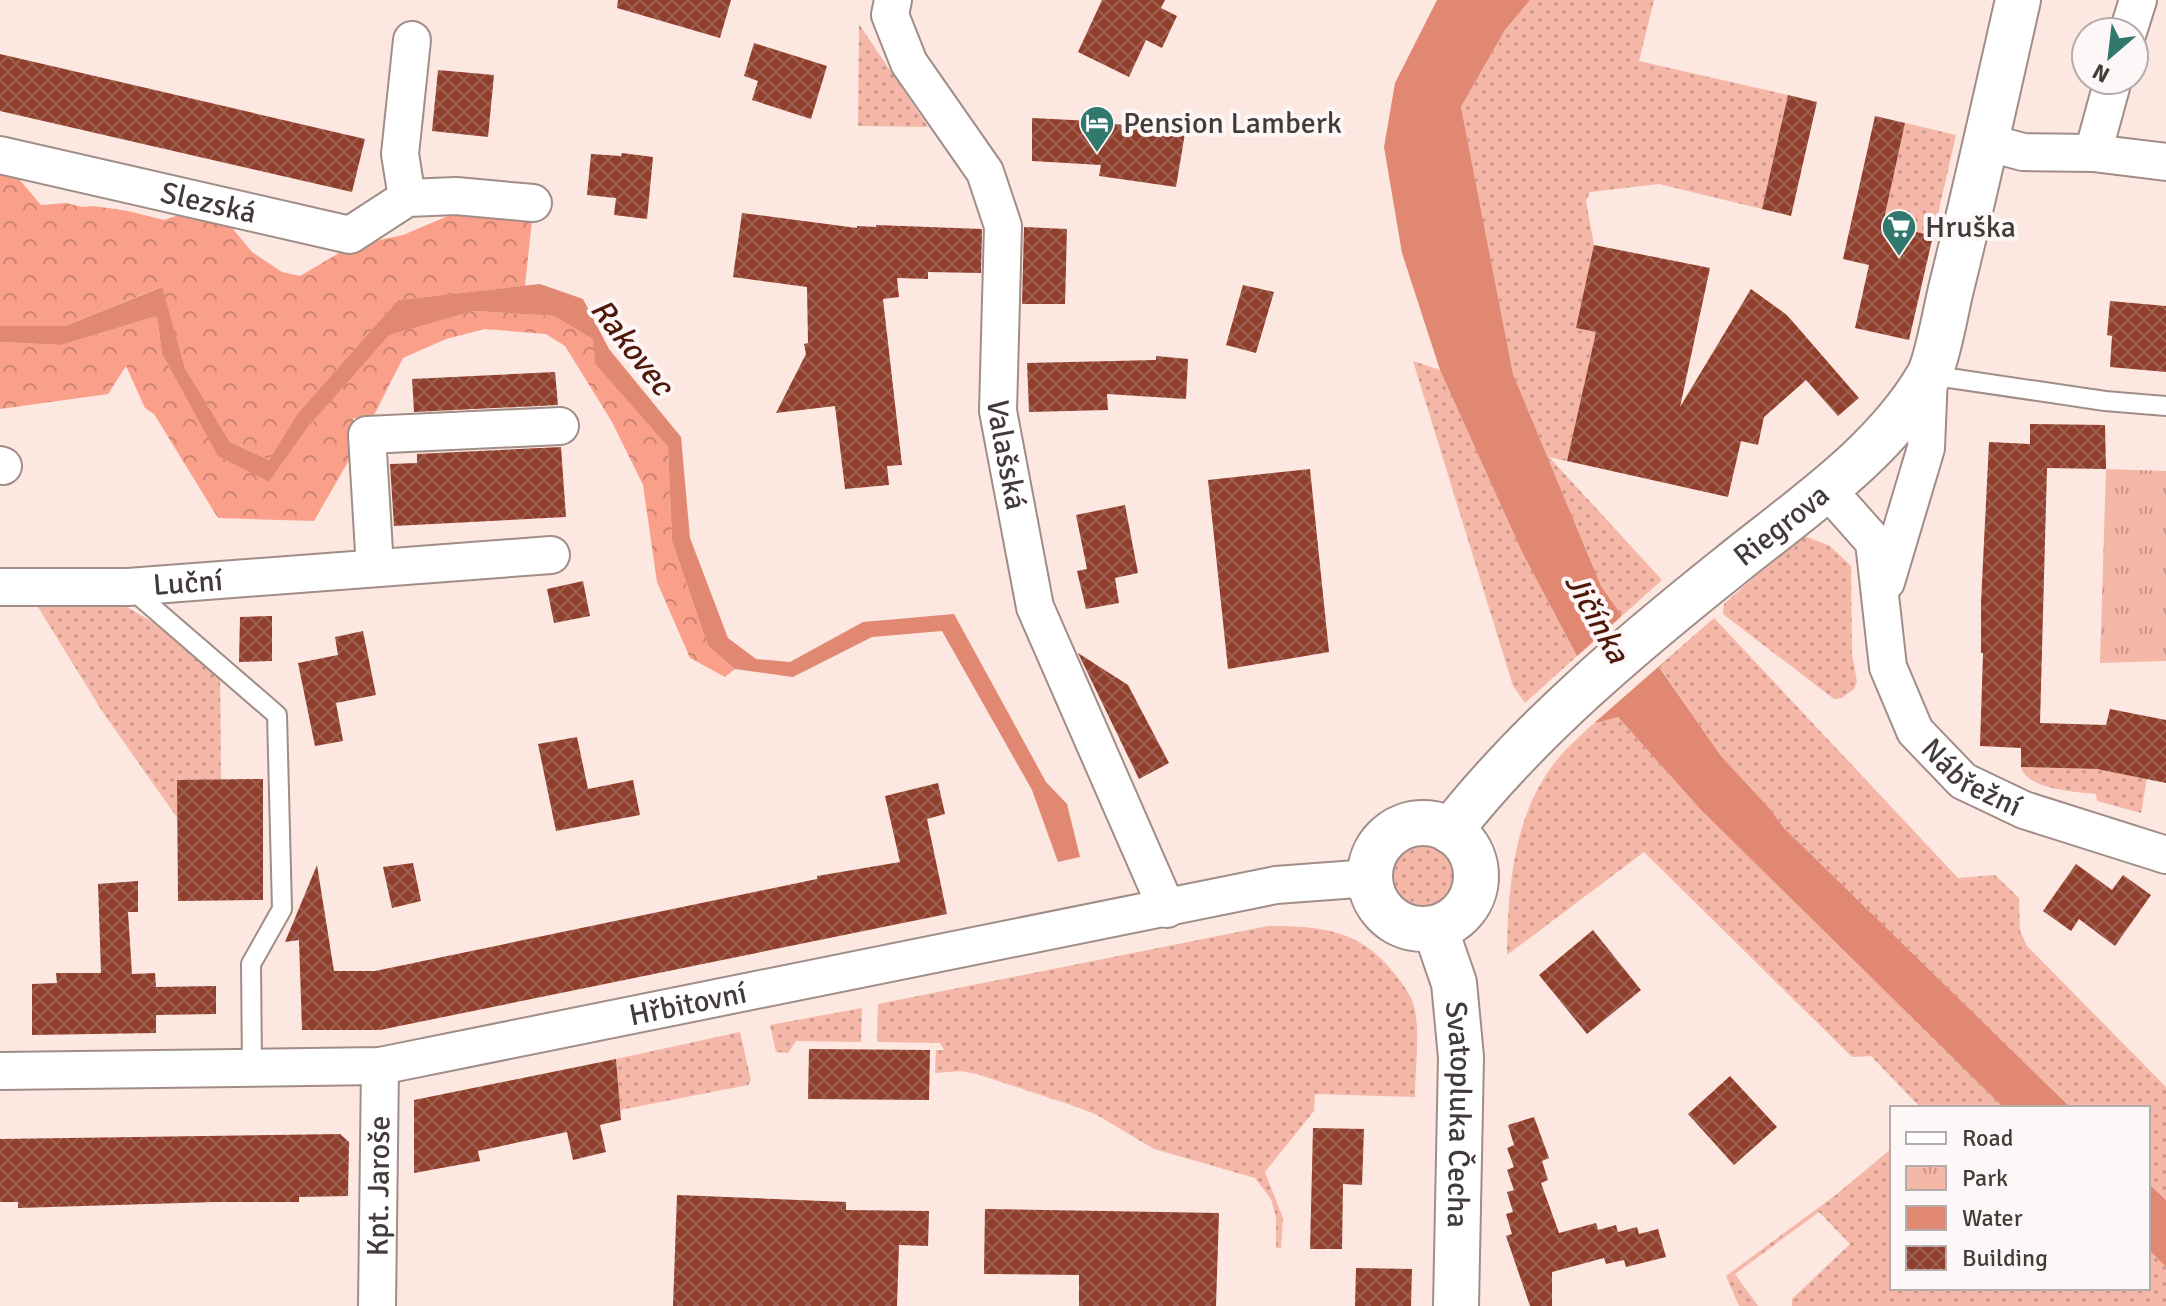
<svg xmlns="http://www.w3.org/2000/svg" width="2166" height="1306" viewBox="0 0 2166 1306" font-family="Signika,sans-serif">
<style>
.grass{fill:url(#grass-dots)}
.forest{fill:url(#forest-crowns)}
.park{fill:url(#park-tufts)}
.water{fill:#e18873}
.pier{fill:#fde7e1}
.building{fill:url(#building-cross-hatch)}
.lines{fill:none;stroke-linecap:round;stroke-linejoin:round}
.service-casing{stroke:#a08d87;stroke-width:22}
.minor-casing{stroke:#a08d87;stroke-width:40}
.tertiary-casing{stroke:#a08d87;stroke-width:48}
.service{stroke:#fff;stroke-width:18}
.minor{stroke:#fff;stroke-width:36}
.tertiary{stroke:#fff;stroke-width:44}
.labels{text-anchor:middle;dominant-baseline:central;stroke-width:8;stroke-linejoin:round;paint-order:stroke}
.poi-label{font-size:30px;fill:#433b39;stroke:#fdf8f7;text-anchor:start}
.street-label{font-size:30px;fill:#433b39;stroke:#fdf8f7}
.water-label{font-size:32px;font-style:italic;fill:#4f180b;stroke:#fdf8f7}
</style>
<defs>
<pattern id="grass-dots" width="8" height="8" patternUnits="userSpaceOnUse" patternTransform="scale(2)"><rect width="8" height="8" fill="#f5b7a7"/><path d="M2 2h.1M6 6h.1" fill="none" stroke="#c89689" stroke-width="1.8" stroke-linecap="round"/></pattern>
<pattern id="forest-crowns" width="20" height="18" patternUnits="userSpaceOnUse" patternTransform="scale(2)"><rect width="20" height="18" fill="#faa08a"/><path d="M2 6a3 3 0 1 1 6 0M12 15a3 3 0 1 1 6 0" fill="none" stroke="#cc8472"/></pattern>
<pattern id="park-tufts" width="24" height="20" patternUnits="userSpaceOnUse" patternTransform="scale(2)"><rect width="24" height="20" fill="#f5b7a7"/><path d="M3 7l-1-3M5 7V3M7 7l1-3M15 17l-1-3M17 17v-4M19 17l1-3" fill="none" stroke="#c89689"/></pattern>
<pattern id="building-cross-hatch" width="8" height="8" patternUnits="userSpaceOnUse" patternTransform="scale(2)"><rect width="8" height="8" fill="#8f3f2c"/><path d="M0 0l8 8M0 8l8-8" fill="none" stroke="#9d6052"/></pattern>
</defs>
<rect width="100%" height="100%" fill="#fde7e1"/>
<path class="grass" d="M1530 0H1654L1639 61 1788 95 1762 209 1659 184 1590 192 1586 201 1594 245 1577 328 1596 332 1567 461 1549 457 1662 580 1622 616 1601 586 1513 374 1461 107 1505 30Z
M859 24 928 127 858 126Z
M1905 123 1956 135 1933 236 1883 224Z
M1413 361 1440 370 1522 552 1577 656 1525 703 1513 686Z
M1802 535 1830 546 1851 566 1852 654 1857 682 1854 689 1842 698 1834 699 1723 614 1724 604Z
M108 596 166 630 200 662H220L221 780 178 819 102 711 33 599Z
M1714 618 1958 878 1995 875 2019 898 2020 931 2027 946 2166 1087V1200L2148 1183V1108H2071L1783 827 1770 809 1721 756 1659 666Z
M1618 717 1701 810 2004 1108H1921L1871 1056 1852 1057 1644 852 1507 955C1508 878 1515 794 1576 740 1582 735 1588 727 1595 723 1601 720 1611 719 1618 717Z
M2021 767 2097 769 2147 779 2141 813 2097 801 2096 794C2076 792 2026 789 2021 767Z
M1390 876a33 33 0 1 1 66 0a33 33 0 1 1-66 0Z
M1268 926C1320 926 1359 929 1394 973 1403 984 1412 996 1415 1010 1420 1037 1415 1069 1415 1097L1315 1094 1314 1111 1265 1172 1283 1218 1281 1248H1276V1217L1271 1199 1255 1178 1154 1149 1097 1115 1077 1107 977 1074 961 1071 935 1073 936 1050H944L940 1043 877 1042 878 1004Z
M862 1008 861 1042 796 1041 788 1053 776 1052 770 1025Z
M740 1032 751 1080 748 1085 620 1110 616 1059Z
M1892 1148V1288H2148V1249L2166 1267V1306H1792V1299L1850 1244 1819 1212 1735 1274 1758 1306H1739L1726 1276 1837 1194Z"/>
<path class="forest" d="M0 173 19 179 41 205 66 203 82 207 94 206 128 211 164 220 191 211 224 218 252 252 282 272 300 276 351 246 403 235 455 213 532 220 525 286 398 300 297 414 269 460 230 442 185 368 161 287 65 326H0Z
M474 311 554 316 594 339 595 364 668 447 672 541 708 646 735 669 725 677 690 658 657 582 643 485 612 422 565 346 546 334 485 329 446 339 403 358 373 417 353 418 356 448 314 521 218 518 154 414 145 408 126 366 108 394 0 409V342L61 345 157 316 162 354 218 455 269 482 308 427 388 335Z"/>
<path class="park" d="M2106 469 2166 471V661L2100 663Z"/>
<path class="water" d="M1437 0H1530L1505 30 1461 107 1513 374 1601 586 1622 616 1679 648 1659 667 1721 756 1770 809 1783 827 2071 1108H2004L1701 810 1618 717 1595 723 1577 656 1522 552 1440 370 1402 253 1384 147 1395 83Z
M540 284 583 299 609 349 681 437 690 538 728 638 756 659 790 662 863 622 954 614 1046 782 1067 804 1080 857 1058 862 1032 790 942 631 872 637 793 677 735 669 708 646 672 541 668 447 595 364 593 339 554 316 474 311 389 335 308 427 269 482 218 456 162 354 157 316 61 345 0 342V326H65L162 287 185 368 230 442 269 460 297 414 398 300Z
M2148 1183 2166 1200V1267L2148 1249Z"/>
<path class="pier" d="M1625 613 1682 646 1592 725 1574 659Z"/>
<path class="building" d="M618 0H731L720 38 617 8Z
M1102 0H1165L1161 8 1177 16 1162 48 1146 40 1129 77 1078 52Z
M754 43 827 66 811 119 752 100 758 81 744 76Z
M0 54 365 139 352 192 0 111Z
M438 70 494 75 488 137 432 131Z
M1788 95 1817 102 1791 216 1762 209Z
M1875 116 1905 123 1883 224 1933 236 1909 340 1855 328 1869 265 1843 259Z
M1032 118 1092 121 1185 133 1176 187 1099 176 1101 165 1032 161Z
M622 153 653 157 647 219 614 215 616 198 587 195 591 154 621 156Z
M742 213 857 228V226L876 227V225L982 229 981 273 928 272V279L897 278 899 297 883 299 902 465 887 466 889 485 845 489 835 406 776 413 806 354 804 344 808 343 807 287 733 277Z
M1024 227 1067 229 1065 304H1022Z
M1594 245 1710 268 1680 407 1751 289 1787 315 1859 398 1838 416 1806 380 1764 417 1758 445 1741 441 1728 497 1567 461 1596 332 1576 328Z
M1243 285 1274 292 1256 353 1226 345Z
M2110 301 2166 306V372L2110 367 2112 336 2107 335Z
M1156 356 1188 359 1186 399 1107 394 1108 410 1029 412 1027 363 1156 360Z
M555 372 558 405 414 412 412 379Z
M2030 424 2105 425 2106 469 2047 468 2040 723 2106 725 2110 709 2166 720V783L2097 769 2021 767V748L1980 746 1983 653H1981V602L1989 442 2030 444Z
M561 447 566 517 394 526 390 464 417 463V454Z
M1310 469 1329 652 1228 669 1208 480Z
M1125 505 1138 573 1115 578 1119 603 1086 609 1077 571 1087 569 1076 515Z
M583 581 590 616 554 623 547 589Z
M272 616V661L239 662 240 617Z
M363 631 376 695 336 703 343 741 315 746 298 663 338 655 335 637Z
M1078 653 1128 685 1169 763 1139 779Z
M577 737 588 789 633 780 640 815 556 831 538 744Z
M263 779V900L178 901 177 780Z
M938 783 945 814 927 819 947 914 380 1030H302L299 940 285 942 317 865 334 971H375L817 879V876L900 862 885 796Z
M413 863 421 901 392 908 383 867Z
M2076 864 2112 890 2123 875 2151 895 2115 946 2079 919 2071 931 2043 911Z
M138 881V912H128L132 974 155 973 156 987 216 986V1014L156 1015V1033L32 1035V984L57 983 56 973H101L98 884Z
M1593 930 1641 990 1587 1034 1539 975Z
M809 1049 930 1050 929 1100 808 1099Z
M616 1059 621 1120 600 1125 606 1152 573 1160 567 1132 478 1151 480 1161 414 1173V1100Z
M1730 1076 1777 1127 1734 1165 1688 1114Z
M1534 1117 1549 1158 1542 1161 1548 1180 1541 1183 1559 1233 1596 1223 1598 1230 1616 1225 1618 1232 1637 1227 1639 1234 1658 1229 1666 1257 1626 1267 1624 1260 1606 1264 1604 1258 1552 1272V1306H1530L1506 1236 1512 1234 1506 1214 1513 1212 1507 1192 1514 1190 1507 1170 1514 1167 1507 1148 1514 1145 1508 1125Z
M1313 1128 1364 1129 1362 1185 1343 1184 1342 1249H1310Z
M340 1134 349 1142 348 1196 299 1197V1202H215L18 1208V1202H0V1139Z
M677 1195 846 1202V1210L929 1211 928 1246 899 1245 897 1306H673Z
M985 1209 1219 1213 1216 1306H1079V1275L984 1274Z
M1356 1268 1412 1269 1411 1306H1355Z"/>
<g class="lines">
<defs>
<path id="service" d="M1929 375 2105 401 2166 406
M130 588 277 715 282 909 251 964 252 1067"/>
<g id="minor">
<path id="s1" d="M893 0 890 15 909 63 985 172 1003 226 998 411 1035 607 1167 909"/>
<path d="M2128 32 2138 0"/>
<path d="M1986 142 2023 152 2093 153 2166 162"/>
<path d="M2093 153 2113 80"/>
<path id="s2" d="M0 155 350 235 407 198 456 196 533 203"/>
<path d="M407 198 400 154 412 40"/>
<path d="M0 465 3 466"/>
<path id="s3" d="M1826 488 1874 542 1888 667 1915 731 1963 781 2024 810 2166 855"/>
<path d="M375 568 367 435 560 426"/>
<path d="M1886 582 1926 448 1929 375"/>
<path id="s4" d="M0 587H128L551 555"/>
<path id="s5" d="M0 1071 380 1066 1276 885 1370 878"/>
<path id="s6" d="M377 1306 380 1066"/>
</g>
<g id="tertiary">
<circle cx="1423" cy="876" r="53"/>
<path id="s7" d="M1450 831C1528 731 1632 644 1731 565 1800 509 1882 455 1928 377 1937 361 1946 310 1951 289 1975 193 1996 97 2018 0"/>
<path id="s8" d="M1435 928 1454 983 1461 1057 1456 1306"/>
</g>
</defs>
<use href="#service" class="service-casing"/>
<use href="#minor" class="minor-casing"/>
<use href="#tertiary" class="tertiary-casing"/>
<use href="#service" class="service"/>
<use href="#minor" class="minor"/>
<use href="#tertiary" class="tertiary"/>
</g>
<defs>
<symbol id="hotel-pin" viewBox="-11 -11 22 30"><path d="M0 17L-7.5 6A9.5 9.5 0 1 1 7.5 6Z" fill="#31786f" stroke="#fdf8f7"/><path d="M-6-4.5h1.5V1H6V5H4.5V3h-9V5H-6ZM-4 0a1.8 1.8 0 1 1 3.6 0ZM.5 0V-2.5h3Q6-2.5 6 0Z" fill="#fff"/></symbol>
<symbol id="supermarket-pin" viewBox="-11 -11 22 30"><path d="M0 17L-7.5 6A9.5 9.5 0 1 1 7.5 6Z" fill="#31786f" stroke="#fdf8f7"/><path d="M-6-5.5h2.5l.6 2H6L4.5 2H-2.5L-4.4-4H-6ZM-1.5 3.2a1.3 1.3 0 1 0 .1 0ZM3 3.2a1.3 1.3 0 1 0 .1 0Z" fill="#fff"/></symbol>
</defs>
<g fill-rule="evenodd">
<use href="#hotel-pin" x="1077" y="103" width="40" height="54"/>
<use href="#supermarket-pin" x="1879" y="207" width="40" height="54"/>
</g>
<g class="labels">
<g class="poi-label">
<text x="1123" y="123">Pension Lamberk</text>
<text x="1925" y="227">Hruška</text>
</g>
<g class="street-label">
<text stroke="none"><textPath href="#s2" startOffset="214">Slezská</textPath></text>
<text stroke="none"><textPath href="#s1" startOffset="486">Valašská</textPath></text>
<text stroke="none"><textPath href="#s7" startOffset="452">Riegrova</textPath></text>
<text stroke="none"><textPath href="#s4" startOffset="188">Luční</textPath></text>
<text stroke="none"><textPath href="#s3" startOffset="342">Nábřežní</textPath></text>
<text stroke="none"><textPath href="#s5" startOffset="694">Hřbitovní</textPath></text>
<text stroke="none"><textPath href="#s8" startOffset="190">Svatopluka Čecha</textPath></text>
<text stroke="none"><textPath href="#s6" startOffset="120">Kpt. Jaroše</textPath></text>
</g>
<g class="water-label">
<text transform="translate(632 347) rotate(52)">Rakovec</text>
<text transform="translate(1597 618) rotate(61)">Jičínka</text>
</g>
</g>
<rect x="1890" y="1106" width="260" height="184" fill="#fdf8f7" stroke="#b3acab" stroke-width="2"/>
<rect x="1906" y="1132" width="40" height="12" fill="#ffffff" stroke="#b3acab" stroke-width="2"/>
<text x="1962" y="1146" font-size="24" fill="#433b39">Road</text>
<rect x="1906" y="1166" width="40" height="24" fill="url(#park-tufts)" stroke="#b3acab" stroke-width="2"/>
<text x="1962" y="1186" font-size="24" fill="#433b39">Park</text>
<rect x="1906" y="1206" width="40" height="24" fill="#e18873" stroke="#b3acab" stroke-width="2"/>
<text x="1962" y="1226" font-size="24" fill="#433b39">Water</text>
<rect x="1906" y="1246" width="40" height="24" fill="url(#building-cross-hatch)" stroke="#b3acab" stroke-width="2"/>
<text x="1962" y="1266" font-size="24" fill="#433b39">Building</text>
<g transform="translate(2110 56) rotate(208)"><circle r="38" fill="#fdf8f7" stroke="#b3acab" stroke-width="2"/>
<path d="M0-6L14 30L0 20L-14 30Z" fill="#31786f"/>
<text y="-12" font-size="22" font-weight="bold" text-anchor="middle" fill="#433b39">N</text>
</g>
</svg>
